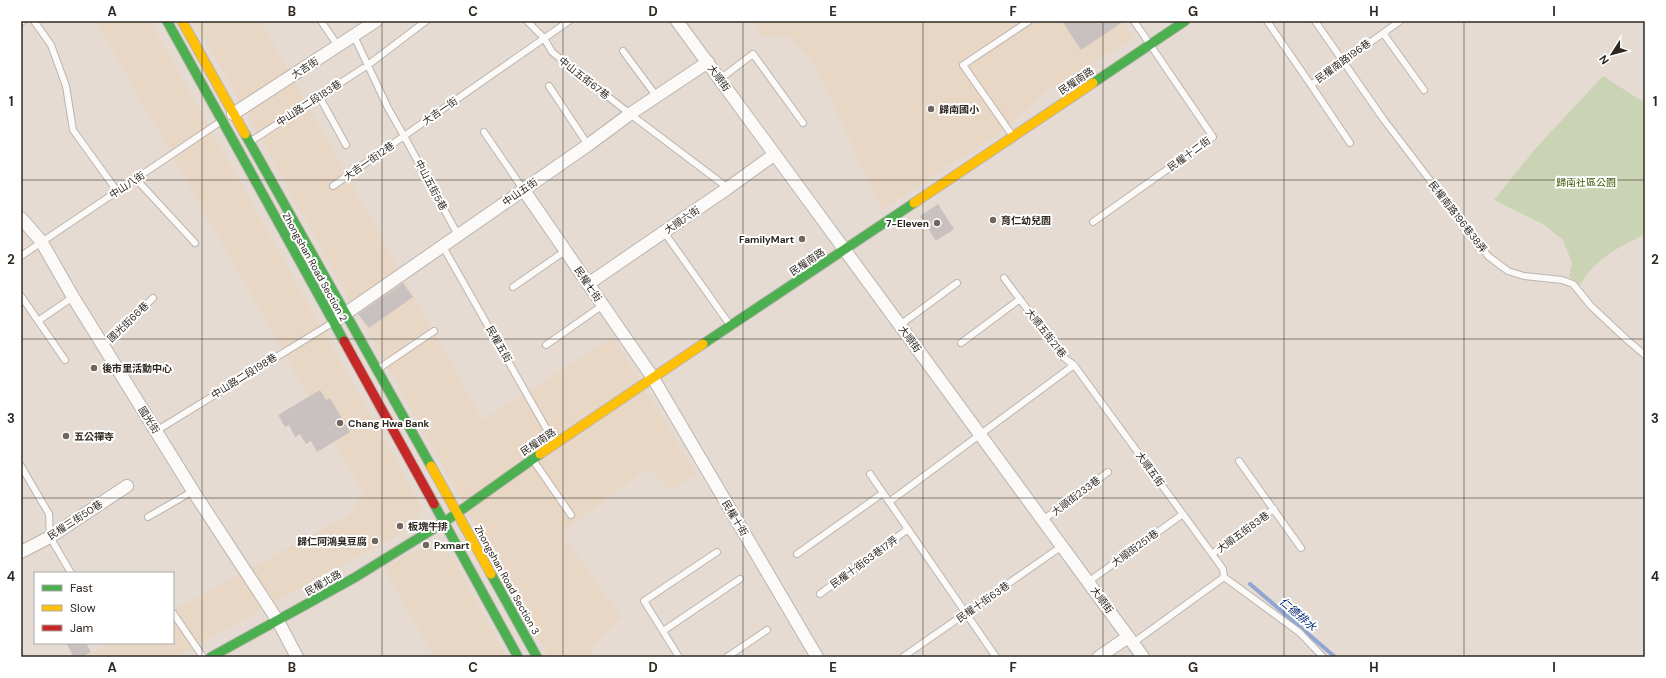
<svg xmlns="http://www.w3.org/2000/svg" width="1666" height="678" viewBox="0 0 1666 678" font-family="'DM Sans','Noto Sans TC',sans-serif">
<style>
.built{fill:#e8d7c5}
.green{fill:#cbd3b5}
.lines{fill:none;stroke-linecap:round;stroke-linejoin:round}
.stream{stroke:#90a7d4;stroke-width:4}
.building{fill:#c9c1bf}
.lane-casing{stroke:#bcb4ae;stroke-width:8}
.street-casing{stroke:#bcb4ae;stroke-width:14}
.fast-casing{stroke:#bcb4ae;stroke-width:11}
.slow-casing{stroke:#bcb4ae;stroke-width:11}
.jam-casing{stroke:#bcb4ae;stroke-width:11}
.lane{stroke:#fbfaf8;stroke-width:6}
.street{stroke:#fbfaf8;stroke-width:12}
.fast{stroke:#4caf50;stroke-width:9}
.slow{stroke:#ffc107;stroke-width:9}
.jam{stroke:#c62828;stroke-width:9}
.grid{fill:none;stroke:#2f2821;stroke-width:1;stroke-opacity:0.55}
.poi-dot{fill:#6f675f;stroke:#fff;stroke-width:1.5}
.labels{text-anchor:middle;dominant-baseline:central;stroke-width:4;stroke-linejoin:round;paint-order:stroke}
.street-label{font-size:10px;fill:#2f2821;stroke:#fff}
.poi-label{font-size:10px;font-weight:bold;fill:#2f2821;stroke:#fff;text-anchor:start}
.park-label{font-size:10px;fill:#3a5900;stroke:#fff}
.water-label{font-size:11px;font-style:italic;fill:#002472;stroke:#fff}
.neatline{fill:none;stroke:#2f2821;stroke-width:1.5}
.grid-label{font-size:13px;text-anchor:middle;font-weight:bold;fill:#2f2821}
</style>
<rect width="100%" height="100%" fill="#e5dbd2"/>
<path class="built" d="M96 21H150L422 507 414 526 175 657H85L111 643H173V610L349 515 363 493Z
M195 21H261L483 420 613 337 697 474 670 491 648 468 561 533 621 617 589 649 595 657H549Z
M755 21H1122L1134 39 1047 90 1006 128 882 210 813 61 790 37 761 36Z
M428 543 451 555 507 657H434L384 568Z"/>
<path class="green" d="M1603 76 1645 103V234C1616 249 1597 257 1580 285L1569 276 1572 263 1563 240 1543 224 1494 200 1535 149Z"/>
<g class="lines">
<path class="stream" d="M1250 584 1335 657"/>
</g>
<path class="building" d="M1062 21H1124L1081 50Z
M938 204 954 229 936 241 920 216Z
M403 283 413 297 369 328 358 314Z
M320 390 326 400 330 398 350 432 317 452 311 441 306 444 300 434 295 437 289 425 285 427 278 415Z
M66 643H86L91 652 82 657H74Z"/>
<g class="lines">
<defs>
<path id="lane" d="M34 21 51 45 66 86 73 130 117 191
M321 21 338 46
M527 21 544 38 552 52 630 114 728 188
M1267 21 1311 85 1400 21
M1315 21 1384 120 1488 256 1508 271 1524 276 1562 280 1573 284 1591 306 1626 339 1645 355
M21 22 23 21
M1383 33 1424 90
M354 36 388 108 404 136 569 21
M623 51 657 97
M720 79 753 54 803 123
M1311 85 1350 143
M549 86 588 145
M319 96 346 145
M484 132 523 189
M1012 135 963 65 1029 21
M251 141 368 65 426 21
M136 179 195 243
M333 186 404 136 458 235
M1093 222 1213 137 1134 21
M664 232 730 325
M442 245 554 442
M21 256 220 122
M1004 278 1063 357 1074 365
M513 287 565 251
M21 296 65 360
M38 321 73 297
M900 325 957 283
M961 343 1020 299
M546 345 603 305
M103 346 153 298
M378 369 434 331
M156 431 332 323
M533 460 571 515
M1239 461 1301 548
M21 466 49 514 50 537 71 573
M870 474 996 657
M889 502 1074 365 1223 569 1224 577 1133 643
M148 517 193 491
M1043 520 1108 472
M797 554 883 493
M1212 554 1274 509
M1224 577 1299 632 1323 657
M1088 582 1183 514
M820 594 908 529
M173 613 203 657
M663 631 740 579
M679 657 644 601 717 552
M727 657 767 630
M903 657 1062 546"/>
<path id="street" d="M677 21 1143 657
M233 114 376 21
M523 189 653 378 817 657
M21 218 41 241 73 297 193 491 278 621 297 657
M588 284 728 188 775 154
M339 318 588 145 630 114 708 62
M21 552 50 537 127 486
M1099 657 1128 637"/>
<path id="fast" d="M167 21 344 341
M1093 83 1185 21
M245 134 431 466
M703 344 914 203
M434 504 518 657
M491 574 537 657
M211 657 354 578 443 523 540 454"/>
<path id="slow" d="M182 21 245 134
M914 203 1093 83
M540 454 703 344
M431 466 491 574"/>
<path id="jam" d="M344 341 434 504"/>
</defs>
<use href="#lane" class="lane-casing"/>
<use href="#street" class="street-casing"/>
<use href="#fast" class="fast-casing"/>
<use href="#slow" class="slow-casing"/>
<use href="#jam" class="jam-casing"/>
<use href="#lane" class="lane"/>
<use href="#street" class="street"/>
<use href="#fast" class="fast"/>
<use href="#slow" class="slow"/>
<use href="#jam" class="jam"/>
</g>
<path class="grid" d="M202 21V657M382 21V657M563 21V657M743 21V657M923 21V657M1103 21V657M1284 21V657M1464 21V657M21 180H1645M21 339H1645M21 498H1645"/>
<g class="poi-dot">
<circle cx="931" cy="109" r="4"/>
<circle cx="993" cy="220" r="4"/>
<circle cx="937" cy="223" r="4"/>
<circle cx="802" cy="239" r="4"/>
<circle cx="94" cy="368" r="4"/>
<circle cx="340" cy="423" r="4"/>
<circle cx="66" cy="436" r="4"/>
<circle cx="400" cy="526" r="4"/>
<circle cx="375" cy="541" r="4"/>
<circle cx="426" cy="545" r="4"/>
</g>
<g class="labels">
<g class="street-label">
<text transform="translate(1343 61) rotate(-36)">民權南路196巷</text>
<text transform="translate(305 68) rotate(-33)">大吉街</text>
<text transform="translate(584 78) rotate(38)">中山五街67巷</text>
<text transform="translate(719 78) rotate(54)">大順街</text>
<text transform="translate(1076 81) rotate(-34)">民權南路</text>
<text transform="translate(309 103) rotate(-33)">中山路二段183巷</text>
<text transform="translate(440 111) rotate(-35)">大吉一街</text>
<text transform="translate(1189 154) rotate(-36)">民權十二街</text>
<text transform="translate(369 161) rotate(-35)">大吉一街12巷</text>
<text transform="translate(127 185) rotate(-33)">中山八街</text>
<text transform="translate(431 185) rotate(62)">中山五街5巷</text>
<text transform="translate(520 192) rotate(-35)">中山五街</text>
<text transform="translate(1458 217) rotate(52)">民權南路196巷38弄</text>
<text transform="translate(682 220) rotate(-34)">大順六街</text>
<text transform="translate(807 262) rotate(-34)">民權南路</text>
<text transform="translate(315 267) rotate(61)">Zhongshan Road Section 2</text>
<text transform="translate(588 284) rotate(56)">民權七街</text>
<text transform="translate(128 322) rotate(-44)">國光街66巷</text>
<text transform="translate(1046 333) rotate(52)">大順五街21巷</text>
<text transform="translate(910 339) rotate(54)">大順街</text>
<text transform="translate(499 344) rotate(60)">民權五街</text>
<text transform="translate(244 376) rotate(-32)">中山路二段198巷</text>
<text transform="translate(149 420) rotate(58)">國光街</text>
<text transform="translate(538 442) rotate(-34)">民權南路</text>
<text transform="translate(1150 469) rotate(54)">大順五街</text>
<text transform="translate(1076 496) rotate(-37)">大順街233巷</text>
<text transform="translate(735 518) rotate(59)">民權十街</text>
<text transform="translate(75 520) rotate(-33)">民權三街50巷</text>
<text transform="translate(1243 532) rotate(-36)">大順五街83巷</text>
<text transform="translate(1135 548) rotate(-36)">大順街251巷</text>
<text transform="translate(864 562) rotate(-36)">民權十街63巷17弄</text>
<text transform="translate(507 580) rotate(61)">Zhongshan Road Section 3</text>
<text transform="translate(323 583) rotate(-30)">民權北路</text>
<text transform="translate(1102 600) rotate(54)">大順街</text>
<text transform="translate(983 602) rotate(-35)">民權十街63巷</text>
</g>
<g class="poi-label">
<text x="939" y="109">歸南國小</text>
<text x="1001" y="220">育仁幼兒園</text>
<text x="929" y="223" text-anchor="end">7-Eleven</text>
<text x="794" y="239" text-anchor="end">FamilyMart</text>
<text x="102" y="368">後市里活動中心</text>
<text x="348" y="423">Chang Hwa Bank</text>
<text x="74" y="436">五公禪寺</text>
<text x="408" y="526">板塊牛排</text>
<text x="367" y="541" text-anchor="end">歸仁阿鴻臭豆腐</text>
<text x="434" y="545">Pxmart</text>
</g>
<g class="park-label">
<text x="1586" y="182">歸南社區公園</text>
</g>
<g class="water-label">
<text transform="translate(1298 614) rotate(41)">仁德排水</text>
</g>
</g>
<rect width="1666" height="678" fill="none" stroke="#ffffff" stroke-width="44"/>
<rect x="34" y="572" width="140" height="72" fill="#ffffff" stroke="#aca9a6"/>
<rect x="42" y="585" width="20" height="6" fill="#4caf50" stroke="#aca9a6"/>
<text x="70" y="592" font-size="12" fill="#2f2821">Fast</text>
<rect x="42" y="605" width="20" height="6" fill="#ffc107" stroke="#aca9a6"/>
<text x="70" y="612" font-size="12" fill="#2f2821">Slow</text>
<rect x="42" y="625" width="20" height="6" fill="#c62828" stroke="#aca9a6"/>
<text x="70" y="632" font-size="12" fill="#2f2821">Jam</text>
<g transform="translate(1612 54) rotate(234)" stroke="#ffffff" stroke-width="3" paint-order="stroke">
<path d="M0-3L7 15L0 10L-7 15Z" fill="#2f2821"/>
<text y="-6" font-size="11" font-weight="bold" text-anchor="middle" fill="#2f2821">N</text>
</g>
<rect x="22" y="22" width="1622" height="634" class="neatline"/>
<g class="grid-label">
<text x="112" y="16">A</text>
<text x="292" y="16">B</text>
<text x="473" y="16">C</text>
<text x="653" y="16">D</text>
<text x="833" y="16">E</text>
<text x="1013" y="16">F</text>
<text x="1193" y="16">G</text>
<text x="1374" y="16">H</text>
<text x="1554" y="16">I</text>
<text x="11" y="106">1</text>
<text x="1655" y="106">1</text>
<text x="11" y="264">2</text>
<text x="1655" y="264">2</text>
<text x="11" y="423">3</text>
<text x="1655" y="423">3</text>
<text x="11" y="581">4</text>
<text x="1655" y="581">4</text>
<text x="112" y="672">A</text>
<text x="292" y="672">B</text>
<text x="473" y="672">C</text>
<text x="653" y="672">D</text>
<text x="833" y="672">E</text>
<text x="1013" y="672">F</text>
<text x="1193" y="672">G</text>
<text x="1374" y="672">H</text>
<text x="1554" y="672">I</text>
</g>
</svg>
